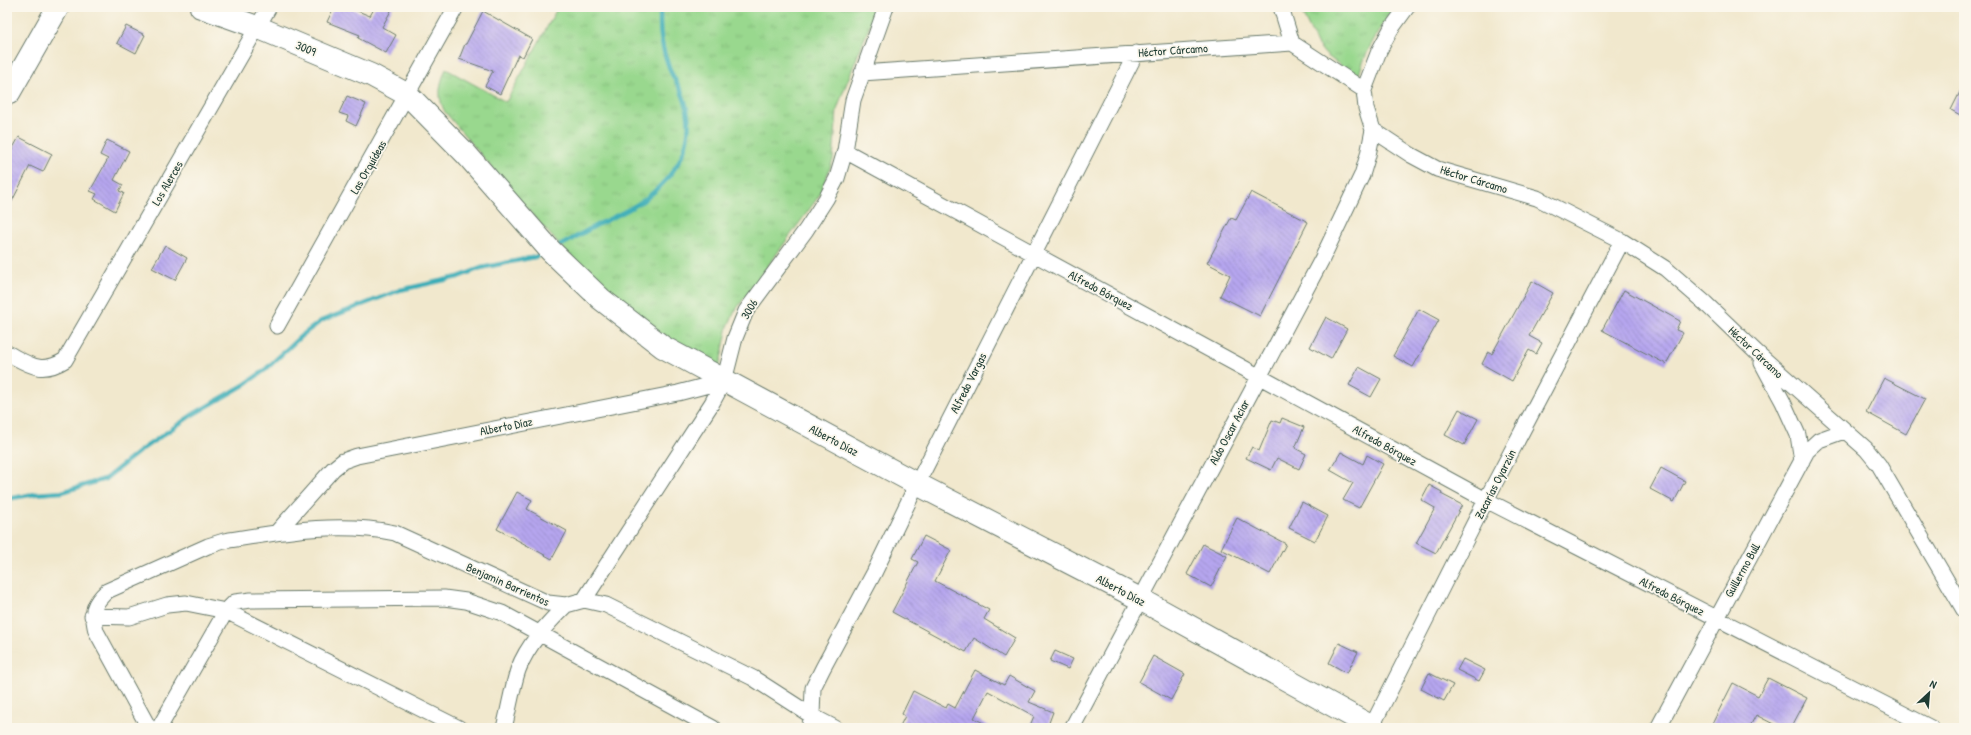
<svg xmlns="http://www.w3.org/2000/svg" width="1971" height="735" viewBox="0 0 1971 735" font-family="'Patrick Hand',sans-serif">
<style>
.grass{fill:url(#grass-tufts);stroke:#5c8a61}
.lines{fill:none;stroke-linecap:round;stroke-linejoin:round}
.stream{stroke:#3daeb8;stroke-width:4.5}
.building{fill:url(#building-back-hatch)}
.street-casing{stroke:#68796a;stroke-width:17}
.secondary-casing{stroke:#68796a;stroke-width:24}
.street{stroke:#fff;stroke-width:15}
.secondary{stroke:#fff;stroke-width:22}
.labels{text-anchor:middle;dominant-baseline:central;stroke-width:3.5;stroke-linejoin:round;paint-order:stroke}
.street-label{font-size:12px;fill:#1f3d34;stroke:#fbf7ec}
</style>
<defs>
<pattern id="grass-tufts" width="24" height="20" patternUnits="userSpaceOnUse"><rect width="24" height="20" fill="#99d88e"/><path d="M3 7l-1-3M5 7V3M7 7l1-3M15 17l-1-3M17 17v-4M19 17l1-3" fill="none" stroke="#83ba7b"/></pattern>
<pattern id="building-back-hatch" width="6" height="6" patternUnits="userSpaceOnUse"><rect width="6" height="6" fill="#b6a6ef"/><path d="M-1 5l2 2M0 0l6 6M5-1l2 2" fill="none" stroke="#9388c2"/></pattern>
</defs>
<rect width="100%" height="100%" fill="#fbf7ec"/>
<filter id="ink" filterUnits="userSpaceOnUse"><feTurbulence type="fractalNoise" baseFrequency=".025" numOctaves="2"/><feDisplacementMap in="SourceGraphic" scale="8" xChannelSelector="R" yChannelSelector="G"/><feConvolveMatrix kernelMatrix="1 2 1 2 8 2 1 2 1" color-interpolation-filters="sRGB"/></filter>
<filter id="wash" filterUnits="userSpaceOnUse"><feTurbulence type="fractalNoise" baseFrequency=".012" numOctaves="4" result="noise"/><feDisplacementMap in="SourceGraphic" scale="16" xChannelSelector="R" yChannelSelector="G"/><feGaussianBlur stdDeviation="0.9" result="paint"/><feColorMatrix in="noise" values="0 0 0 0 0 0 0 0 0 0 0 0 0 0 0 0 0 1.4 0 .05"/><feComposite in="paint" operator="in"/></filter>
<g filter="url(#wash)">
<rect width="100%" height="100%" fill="#f1e8cd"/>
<path class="grass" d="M558 7H877L842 95 837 110 833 160 819 196 735 311 728 326 719 368C604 312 526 207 445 112 437 96 439 86 446 69L506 102Z
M1299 7H1394C1379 30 1365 51 1358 78L1326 55 1317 44Z"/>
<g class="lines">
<path class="stream" d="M555 248C569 242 582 233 595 226 613 217 633 209 648 197 681 170 699 135 682 93 679 86 674 79 671 72 662 50 658 31 661 7
M7 499 35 494 62 492 105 479 141 450 192 415 244 385 265 370 301 336 321 321 400 290 458 277 481 268 535 257 545 252"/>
</g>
<g id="blocks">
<path class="building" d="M334 7H348L370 16 375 7H393L382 27 396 35 386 53 358 38 360 35 327 22Z
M483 11 532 39 523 57 518 55 500 94 485 86 493 71 459 59 465 44H466Z
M126 26 145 35 136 53 117 43Z
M1964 84V117L1951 110Z
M347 96 366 104 356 126 346 121 348 116 339 113Z
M19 137 52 154 43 172 30 166 7 211V159Z
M107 140 129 151 114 180 123 185 119 191 124 193 115 211 94 199 97 194 90 191 108 159 100 155Z
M1251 192 1308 222 1260 316 1220 296 1230 275 1207 263 1231 218 1236 220Z
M165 245 187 258 175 280 152 268Z
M1532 281 1553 293 1529 336 1542 343 1536 354 1529 350 1512 381 1482 364 1488 352 1492 354Z
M1624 290 1680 321 1676 330 1683 333 1666 364 1602 330Z
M1419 309 1439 320 1413 367 1393 356Z
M1326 317 1347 329 1331 359 1310 347Z
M1359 367 1381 379 1371 397 1349 385Z
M1884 378 1925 399 1906 434 1866 412Z
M1459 409 1478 419 1464 445 1445 435Z
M1282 418 1304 427 1295 448 1306 454 1299 469 1277 458 1271 470 1246 458 1252 447 1259 451 1272 420 1280 423Z
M1341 452 1363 464 1367 455 1383 464 1359 508 1343 500 1353 483 1330 470Z
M1661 468 1685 481 1674 502 1650 489Z
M1429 485 1442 492 1441 494 1462 505 1436 553 1416 543 1435 508 1421 500Z
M517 492 532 500 527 509 567 531 552 559 497 529Z
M1302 502 1328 516 1315 541 1289 528Z
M1237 518 1286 544 1270 574 1221 549Z
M924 536 951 550 935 581 989 610 984 619 1015 638 1004 657 974 638 966 652 892 612 918 562 912 559Z
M1203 544 1227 556 1211 587 1187 574Z
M1339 643 1358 652 1347 673 1329 663Z
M1055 651 1073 659 1068 669 1050 661Z
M1153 656 1185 674 1171 700 1139 682Z
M1463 659 1485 670 1479 681 1457 670Z
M975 670 1004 685 1009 676 1035 691 1029 702 1053 712 1047 728H1029L1034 716 988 691 974 718 993 728H899L905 716 902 714 913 691 946 708 948 704 955 708Z
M1429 673 1453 685 1444 701 1421 689Z
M1768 678 1807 698 1791 728H1781L1756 715 1749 728H1710L1733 683 1758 696Z"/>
</g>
</g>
<g filter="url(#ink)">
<use href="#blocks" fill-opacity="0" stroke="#68796a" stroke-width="1"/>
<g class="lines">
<defs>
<path id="street" d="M1281 7 1292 43
M1407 7 1391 29 1379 51 1364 90 1366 108 1373 130 1411 155 1437 169 1537 198 1622 241 1666 269 1705 303 1756 352 1866 449 1879 465 1964 610
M862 73 1292 43 1364 90
M845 151 1486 500 1931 728
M277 326 456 7
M7 353C30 365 41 375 65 360L269 7
M1762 363 1783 402 1798 435 1802 461
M277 532 333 469 343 461 357 456 678 393 724 381
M584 600 712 403 724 381 735 338 746 311 806 230 826 199 837 178 845 151 853 100 886 7
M92 616 129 617 167 605 186 603 226 611 459 728
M149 728 96 631C91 611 93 604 107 591L208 546 224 541C281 532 337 521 395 533L548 603 566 605 584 600 606 605 753 678 812 716 835 728
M159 728 226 611 235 602 251 600 444 598 466 601 502 613 713 728
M504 728C509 709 512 688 518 670 527 645 548 623 566 605
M809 728 812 716 813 688 823 668 874 573 917 484 1136 53
M1072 728 1322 259 1362 175 1368 155 1373 130
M1371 728 1486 500 1622 241
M1658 728 1807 451 1819 440 1844 431"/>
<path id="secondary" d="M201 7 257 27 371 75 408 95 466 154 550 250 601 299 663 347 917 484 1140 599 1374 728
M7 92 9 93 58 7"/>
</defs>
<use href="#street" class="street-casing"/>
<use href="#secondary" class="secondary-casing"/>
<use href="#street" class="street"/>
<use href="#secondary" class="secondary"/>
</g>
</g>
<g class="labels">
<g class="street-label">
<text transform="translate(306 48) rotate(23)">3009</text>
<text transform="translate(1173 50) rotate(-4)">Héctor Cárcamo</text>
<text transform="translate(368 167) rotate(-60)">Las Orquídeas</text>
<text transform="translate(1474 179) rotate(17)">Héctor Cárcamo</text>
<text transform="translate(167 183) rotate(-60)">Los Alerces</text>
<text transform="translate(1101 290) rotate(28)">Alfredo Bórquez</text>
<text transform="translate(749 309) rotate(-59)">3006</text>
<text transform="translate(1756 352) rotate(43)">Héctor Cárcamo</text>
<text transform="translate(968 383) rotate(-63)">Alfredo Vargas</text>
<text transform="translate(506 426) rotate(-11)">Alberto Díaz</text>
<text transform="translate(1229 432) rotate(-62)">Aldo Oscar Aciar</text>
<text transform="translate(834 440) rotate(28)">Alberto Díaz</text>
<text transform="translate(1385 445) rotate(29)">Alfredo Bórquez</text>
<text transform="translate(1495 484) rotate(-63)">Zacarías Oyarzún</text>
<text transform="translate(1742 570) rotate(-61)">Guillermo Bull</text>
<text transform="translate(508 584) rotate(24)">Benjamin Barrientos</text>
<text transform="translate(1121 590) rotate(28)">Alberto Díaz</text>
<text transform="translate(1672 596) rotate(27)">Alfredo Bórquez</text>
</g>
</g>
<rect width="1971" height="735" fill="none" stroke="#fbf7ec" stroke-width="24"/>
<g transform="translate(1929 693) rotate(26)" stroke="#fbf7ec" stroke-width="3" paint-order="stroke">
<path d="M0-3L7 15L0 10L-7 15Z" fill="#1f3d34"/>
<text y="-6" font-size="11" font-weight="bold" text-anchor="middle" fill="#1f3d34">N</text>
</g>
</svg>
